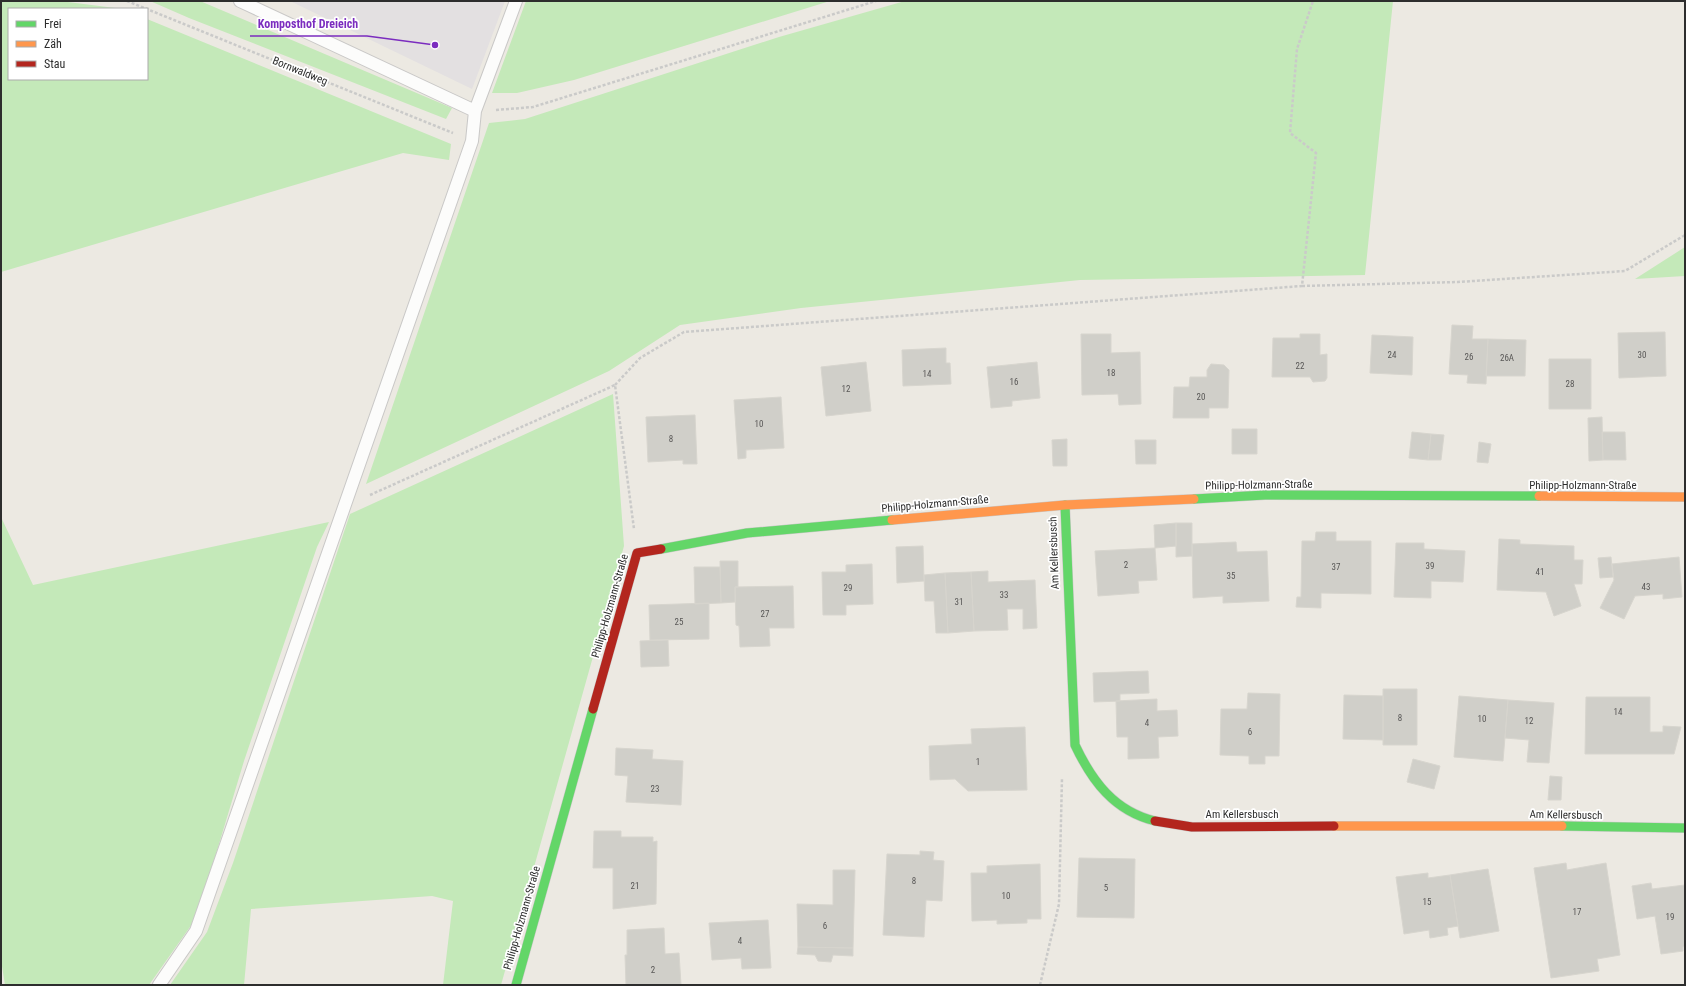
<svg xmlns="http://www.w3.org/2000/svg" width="1686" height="986" viewBox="0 0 1686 986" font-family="'Roboto Condensed',sans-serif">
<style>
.industrial{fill:#e3e0e1}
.green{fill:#c4e9b9}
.building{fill:#d0cfc9;stroke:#d7d5ce}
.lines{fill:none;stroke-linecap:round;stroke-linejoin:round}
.lane-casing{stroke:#c9c8c7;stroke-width:14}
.fast-casing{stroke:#c9c8c7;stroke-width:10}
.slow-casing{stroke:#c9c8c7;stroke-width:10}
.jam-casing{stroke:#c9c8c7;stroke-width:10}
.path{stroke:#cacac9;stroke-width:2.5;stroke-dasharray:3 2;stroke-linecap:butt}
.lane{stroke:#fcfcfb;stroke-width:12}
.fast{stroke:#63d668;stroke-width:9}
.slow{stroke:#ff974d;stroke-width:9}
.jam{stroke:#b3261e;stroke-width:9}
.labels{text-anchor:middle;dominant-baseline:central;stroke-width:3.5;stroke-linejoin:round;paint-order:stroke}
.number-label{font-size:9px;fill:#585756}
.street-label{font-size:11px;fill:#2d2d2d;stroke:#fff}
.leader{fill:none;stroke:#7b2cbf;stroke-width:1.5}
.callout-dot{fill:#7b2cbf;stroke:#fff;stroke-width:1.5}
.callout-label{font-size:12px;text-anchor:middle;font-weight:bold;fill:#7b2cbf;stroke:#fff;stroke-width:3.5;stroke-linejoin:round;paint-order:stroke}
</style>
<rect width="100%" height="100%" fill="#ece9e2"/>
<path class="industrial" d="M290 1H505L472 89Z"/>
<path class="green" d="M1 1H60L123 9H9V79H147V19L451 144 449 160 403 153 1 272Z
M150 1H200L452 108 446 119 189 18Z
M526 1H830L574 80 517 93H492Z
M905 1H1393L1365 275 1080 280 801 308 680 325 609 371 366 484 489 123 525 119 779 37Z
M1685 247V276L1635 279Z
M613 394 624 546 501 985H443L453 901 432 896 251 909 244 985H170L207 932 233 863 350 514Z
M1 517 33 585 329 522 317 547 244 761 197 917 149 985H5L1 960Z"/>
<path class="building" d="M1452 325 1473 326 1472 339H1488L1486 384 1467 383 1468 375 1449 374Z
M1665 332 1666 376 1619 378 1618 333Z
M1081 334H1111V353L1140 352 1141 404 1119 405 1118 394 1082 395Z
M1300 334H1320V355L1327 354V378L1325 381 1313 382 1310 377H1272L1273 338H1300Z
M1372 335 1413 337 1412 375 1370 373Z
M1488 339 1526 340 1525 376H1486Z
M946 348V363H950L951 384 903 386 902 350Z
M1549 359H1591V409H1549Z
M866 362 871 411 826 416 821 367Z
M1037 362 1040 398 1012 401V406L991 408 987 367Z
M1211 364 1224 365 1229 370 1228 408H1209V418H1173L1174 387H1189L1190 377H1207V370Z
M781 397 784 448 746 450V458L738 459 734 400Z
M695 415 697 464H683V460L648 462 646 417Z
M1602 417 1603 460 1589 461 1588 418Z
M1232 429H1257V454H1232Z
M1412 432 1431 434 1428 460 1409 458Z
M1602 432H1625L1626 460H1603Z
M1431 434 1444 435 1441 460H1428Z
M1067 439V466H1053L1052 440Z
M1135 440H1156V464H1136Z
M1479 442 1491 444 1488 463 1477 462Z
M1176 523V546L1155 548 1154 525Z
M1176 523H1192V556L1176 557Z
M1316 532H1336V541H1371V594L1321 593V608L1296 607 1297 597H1301L1302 541H1315Z
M1499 539 1520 540V544L1574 546V560H1583L1582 584H1574L1581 606 1554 616 1546 592 1497 590Z
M1236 542 1237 552 1267 551 1269 601 1223 603V596L1193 598 1192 544Z
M1396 543H1424V549L1465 551 1463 582 1431 581V598L1394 597Z
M923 546 924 581 897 583 896 547Z
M1155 548 1157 580 1138 581 1139 593 1098 596 1095 551Z
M1611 557 1613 577 1600 578 1598 558Z
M1679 557 1682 597 1663 599V594L1635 596 1624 619 1600 608 1614 580 1612 564Z
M720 561H738V587H735V602L721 603Z
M872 564 873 604 846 605V615H823L822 572H846V565Z
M694 567H720L721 603 695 604Z
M988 571V582L1035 580 1037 628 1023 629V609H1007L1008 630 974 631 971 572Z
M971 572 974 631 948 633 945 573Z
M945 573 948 633H936L934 601H925L924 575Z
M793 586 794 628H769L770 646 740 647 739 626 736 625 735 587Z
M709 603V639L650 640 649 605Z
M668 640 669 666 641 667 640 641Z
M1148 671 1149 693 1120 694V701L1094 702 1093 673Z
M1383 689H1417V745H1383Z
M1248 693 1280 694 1279 756H1265V764H1249V756L1220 755 1221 709H1247Z
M1344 695 1383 696V740L1343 739Z
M1459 696 1508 700 1503 761 1454 757Z
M1586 697H1650V732H1663V726L1681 727 1674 754H1585Z
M1157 699V711L1177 710 1178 736 1158 737 1159 758 1128 759V737H1117L1116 701Z
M1508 700 1554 703 1549 763 1527 762 1529 740 1505 738Z
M1025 727 1027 790 968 791 955 779 930 780 929 746 972 744 971 729Z
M616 748 653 750 652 759 683 761 681 805 626 802 628 776 615 775Z
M1413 759 1440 766 1434 789 1407 782Z
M1550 776 1562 777 1561 800H1548Z
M594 831H621V837H653V842L657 841 656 904 613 909V868H593Z
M920 851 934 852 933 860 944 861 942 901 926 900 924 937 883 935 887 854 920 855Z
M1079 858 1135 859 1134 918 1077 917Z
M1566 863 1567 870 1606 863 1620 955 1597 959 1599 971 1551 978 1534 868Z
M1040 864 1041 919H1027V923L997 924V920L972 921 971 873H987V866Z
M1488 869 1499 931 1460 938 1450 875Z
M833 870H855L853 948 798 947 797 904 833 905Z
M1428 873V878L1450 875 1458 926 1447 928 1448 935 1430 938 1429 930 1404 934 1396 877Z
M1651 883 1652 889 1685 885V946L1683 947V951L1661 954 1655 916 1637 919 1632 886Z
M768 920 771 968 742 969 741 958 712 960 709 923Z
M664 928 665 954 679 953 681 985H626L625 955H627V930Z
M798 947 853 948V956L833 955 831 962 818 961 815 955 797 954Z"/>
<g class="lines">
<defs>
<path id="lane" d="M240 1 475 111
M159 985 196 931 472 141 475 111 516 1"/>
<path id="fast" d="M1194 499 1265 495 1539 496
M1065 505 1075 745C1092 781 1114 811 1155 821
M661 549 747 533 892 520
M1562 826 1685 828
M516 985 593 709"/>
<path id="slow" d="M1539 496 1685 497
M892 520 1065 505 1194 499
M1334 826H1562"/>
<path id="jam" d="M593 709 637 553 661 549
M1155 821 1192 827 1334 826"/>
</defs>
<use href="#lane" class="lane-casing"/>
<use href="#fast" class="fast-casing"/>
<use href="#slow" class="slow-casing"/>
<use href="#jam" class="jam-casing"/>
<path class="path" d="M127 1 453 133
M496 110 533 107 876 1
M1302 286 1458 282 1625 271 1685 235
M615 385 640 358 684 332 1302 286 1316 153 1290 133 1297 49 1313 1
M370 495 615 385 634 529
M1040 985 1059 904 1062 778"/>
<use href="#lane" class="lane"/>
<use href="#fast" class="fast"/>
<use href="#slow" class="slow"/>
<use href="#jam" class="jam"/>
</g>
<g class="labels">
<g class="number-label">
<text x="1392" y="355">24</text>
<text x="1642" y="355">30</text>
<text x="1469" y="357">26</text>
<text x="1507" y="358">26A</text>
<text x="1300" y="366">22</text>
<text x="1111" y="373">18</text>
<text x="927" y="374">14</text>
<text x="1014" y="382">16</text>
<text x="1570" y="384">28</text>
<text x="846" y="389">12</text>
<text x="1201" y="397">20</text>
<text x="759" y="424">10</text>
<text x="671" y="439">8</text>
<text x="1126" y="565">2</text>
<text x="1430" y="566">39</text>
<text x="1336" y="567">37</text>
<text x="1540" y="572">41</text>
<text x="1231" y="576">35</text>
<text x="1646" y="587">43</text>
<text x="848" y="588">29</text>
<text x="1004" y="595">33</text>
<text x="959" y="602">31</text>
<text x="765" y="614">27</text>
<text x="679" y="622">25</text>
<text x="1618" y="712">14</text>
<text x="1400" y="718">8</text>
<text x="1482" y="719">10</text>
<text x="1529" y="721">12</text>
<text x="1147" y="723">4</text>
<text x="1250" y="732">6</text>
<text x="978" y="762">1</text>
<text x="655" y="789">23</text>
<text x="914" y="881">8</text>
<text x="635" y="886">21</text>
<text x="1106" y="888">5</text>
<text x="1006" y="896">10</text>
<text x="1427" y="902">15</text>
<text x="1577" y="912">17</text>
<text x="1670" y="917">19</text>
<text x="825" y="926">6</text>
<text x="740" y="941">4</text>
<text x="653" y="970">2</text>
</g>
<g class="street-label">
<text transform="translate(300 71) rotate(22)">Bornwaldweg</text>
<text transform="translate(1259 485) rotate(-1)">Philipp-Holzmann-Straße</text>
<text x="1583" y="485">Philipp-Holzmann-Straße</text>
<text transform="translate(935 504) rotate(-5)">Philipp-Holzmann-Straße</text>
<text transform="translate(1054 553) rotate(-92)">Am Kellersbusch</text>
<text transform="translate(610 606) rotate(-74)">Philipp-Holzmann-Straße</text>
<text x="1242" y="814">Am Kellersbusch</text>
<text transform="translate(1566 815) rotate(1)">Am Kellersbusch</text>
<text transform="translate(522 918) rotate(-74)">Philipp-Holzmann-Straße</text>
</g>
</g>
<path class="leader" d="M435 45L367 36H250"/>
<circle class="callout-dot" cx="435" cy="45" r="4"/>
<g class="callout-label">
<text x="308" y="28">Komposthof Dreieich</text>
</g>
<rect width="1686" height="986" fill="none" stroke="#2d2d2d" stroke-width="4"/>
<rect x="8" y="8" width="140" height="72" fill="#ffffff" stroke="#ababab"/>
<rect x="16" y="21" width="20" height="6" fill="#63d668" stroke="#ababab"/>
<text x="44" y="28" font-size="12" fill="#2d2d2d">Frei</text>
<rect x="16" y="41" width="20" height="6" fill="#ff974d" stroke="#ababab"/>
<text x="44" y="48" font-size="12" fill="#2d2d2d">Zäh</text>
<rect x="16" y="61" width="20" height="6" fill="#b3261e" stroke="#ababab"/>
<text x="44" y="68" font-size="12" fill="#2d2d2d">Stau</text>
</svg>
